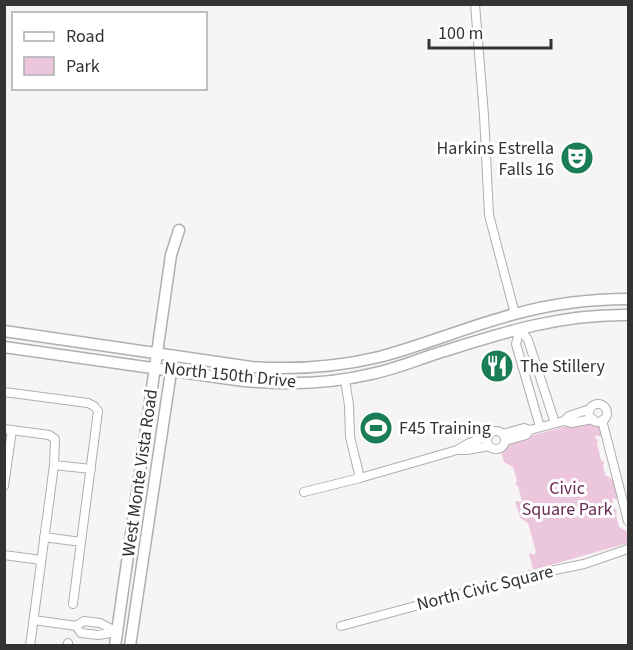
<svg xmlns="http://www.w3.org/2000/svg" width="633" height="650" viewBox="0 0 633 650" font-family="'Source Sans 3',sans-serif">
<style>
.green{fill:#ebc6dd}
.lines{fill:none;stroke-linecap:round;stroke-linejoin:round}
.street-casing{stroke:#b1aeb0;stroke-width:10}
.secondary-casing{stroke:#b1aeb0;stroke-width:13}
.street{stroke:#fff;stroke-width:8}
.secondary{stroke:#fff;stroke-width:10}
.labels{text-anchor:middle;dominant-baseline:central;stroke-width:6;stroke-linejoin:round;paint-order:stroke}
.poi-label{font-size:18px;fill:#343334;stroke:#fff;text-anchor:start}
.street-label{font-size:18px;fill:#343334;stroke:#fff}
.park-label{font-size:18px;fill:#6a2b57;stroke:#fff}
</style>
<rect width="100%" height="100%" fill="#f7f4f6"/>
<path class="green" d="M582 422 600 424 602 437 596 435 595 438 598 440 597 443 601 460 604 462 603 466 605 475 614 480 619 499 617 500 614 498 612 499 615 509 617 511 616 514 619 527 628 532V543L533 570 529 553 534 555 536 552 528 523 520 518 515 501 520 502 522 501 518 486 515 484 517 481 513 467 504 462 501 451 515 440Z"/>
<g class="lines">
<defs>
<path id="street" d="M475 4 484 115 489 215 515 314
M520 328 516 344 540 427
M520 328 528 340 555 423
M345 380 349 405 350 437 360 478
M4 392 88 403 94 406 98 411 73 604
M589 413a9 9 0 1 1 18 0a9 9 0 1 1-18 0Z
M602 420 628 521
M564 421 571 423 593 419
M4 429 49 435 55 439 54 465 30 646
M487 440a9 9 0 1 1 18 0a9 9 0 1 1-18 0Z
M503 434 524 428 530 430 564 421 569 416 590 409
M505 441 526 435 530 430
M458 450H467L489 446
M54 465 91 469
M4 486 12 430
M304 492 360 478 457 450 469 443 489 436
M44 537 81 542
M4 555 41 560
M34 620 76 626
M84 621 100 623 117 632 98 635 81 633 76 626Z
M341 626 531 575 584 564 628 549
M67 646 68 643"/>
<path id="secondary" d="M4 331 251 367C294 370 337 367 379 357 425 345 469 326 515 314 551 304 591 299 628 299
M4 347 244 381C286 385 330 384 371 374 392 370 412 362 432 355 499 334 557 314 628 315
M115 646 171 255 179 230
M130 646 172 365"/>
</defs>
<use href="#street" class="street-casing"/>
<use href="#secondary" class="secondary-casing"/>
<use href="#street" class="street"/>
<use href="#secondary" class="secondary"/>
</g>
<defs>
<symbol id="theatre-disc" viewBox="-11 -11 22 22"><circle r="9.5" fill="#1a7d55" stroke="#fff"/><path d="M-5-5.5Q0-4 5-5.5V0Q5 5 0 6Q-5 5-5 0ZM-3.3-2.5H-1v1.5H-3.3ZM1-2.5H3.3v1.5H1ZM-2.8 1Q0 5.5 2.8 1Z" fill="#fff"/></symbol>
<symbol id="restaurant-disc" viewBox="-11 -11 22 22"><circle r="9.5" fill="#1a7d55" stroke="#fff"/><path d="M-5-6h1v4h1v-4h1v4h1v-4h1v5L-1.5 .5V6h-2V.5L-5-1ZM5-6V6H3V1.5H1.5Q1.5-4 5-6Z" fill="#fff"/></symbol>
<symbol id="stadium-disc" viewBox="-11 -11 22 22"><circle r="9.5" fill="#1a7d55" stroke="#fff"/><path d="M0-5a6.5 5 0 1 0 0 10a6.5 5 0 1 0 0-10ZM-3.5-1.8h7v3.6h-7Z" fill="#fff"/></symbol>
</defs>
<g fill-rule="evenodd">
<use href="#theatre-disc" x="558" y="139" width="38" height="38"/>
<use href="#restaurant-disc" x="478" y="347" width="38" height="38"/>
<use href="#stadium-disc" x="357" y="409" width="38" height="38"/>
</g>
<g class="labels">
<g class="poi-label">
<text x="554" y="148" text-anchor="end">Harkins Estrella<tspan x="554" dy="21">Falls 16</tspan></text>
<text x="520" y="366">The Stillery</text>
<text x="399" y="428">F45 Training</text>
</g>
<g class="street-label">
<text transform="translate(230 375) rotate(6)">North 150th Drive</text>
<text transform="translate(140 473) rotate(-82)">West Monte Vista Road</text>
<text transform="translate(485 588) rotate(-14)">North Civic Square</text>
</g>
<g class="park-label">
<text x="567" y="488">Civic<tspan x="567" dy="21">Square Park</tspan></text>
</g>
</g>
<rect width="633" height="650" fill="none" stroke="#343334" stroke-width="12"/>
<rect x="12" y="12" width="195" height="78" fill="#ffffff" stroke="#aeadae" stroke-width="1.5"/>
<rect x="24" y="32" width="30" height="9" fill="#ffffff" stroke="#aeadae" stroke-width="1.5"/>
<text x="66" y="42" font-size="18" fill="#343334">Road</text>
<rect x="24" y="57" width="30" height="18" fill="#ebc6dd" stroke="#aeadae" stroke-width="1.5"/>
<text x="66" y="72" font-size="18" fill="#343334">Park</text>
<path d="M429 39v9h122v-9" fill="none" stroke="#343334" stroke-width="3"/>
<text x="438" y="39" font-size="18" fill="#343334" stroke="#ffffff" stroke-width="4.5" paint-order="stroke">100 m</text>
</svg>
